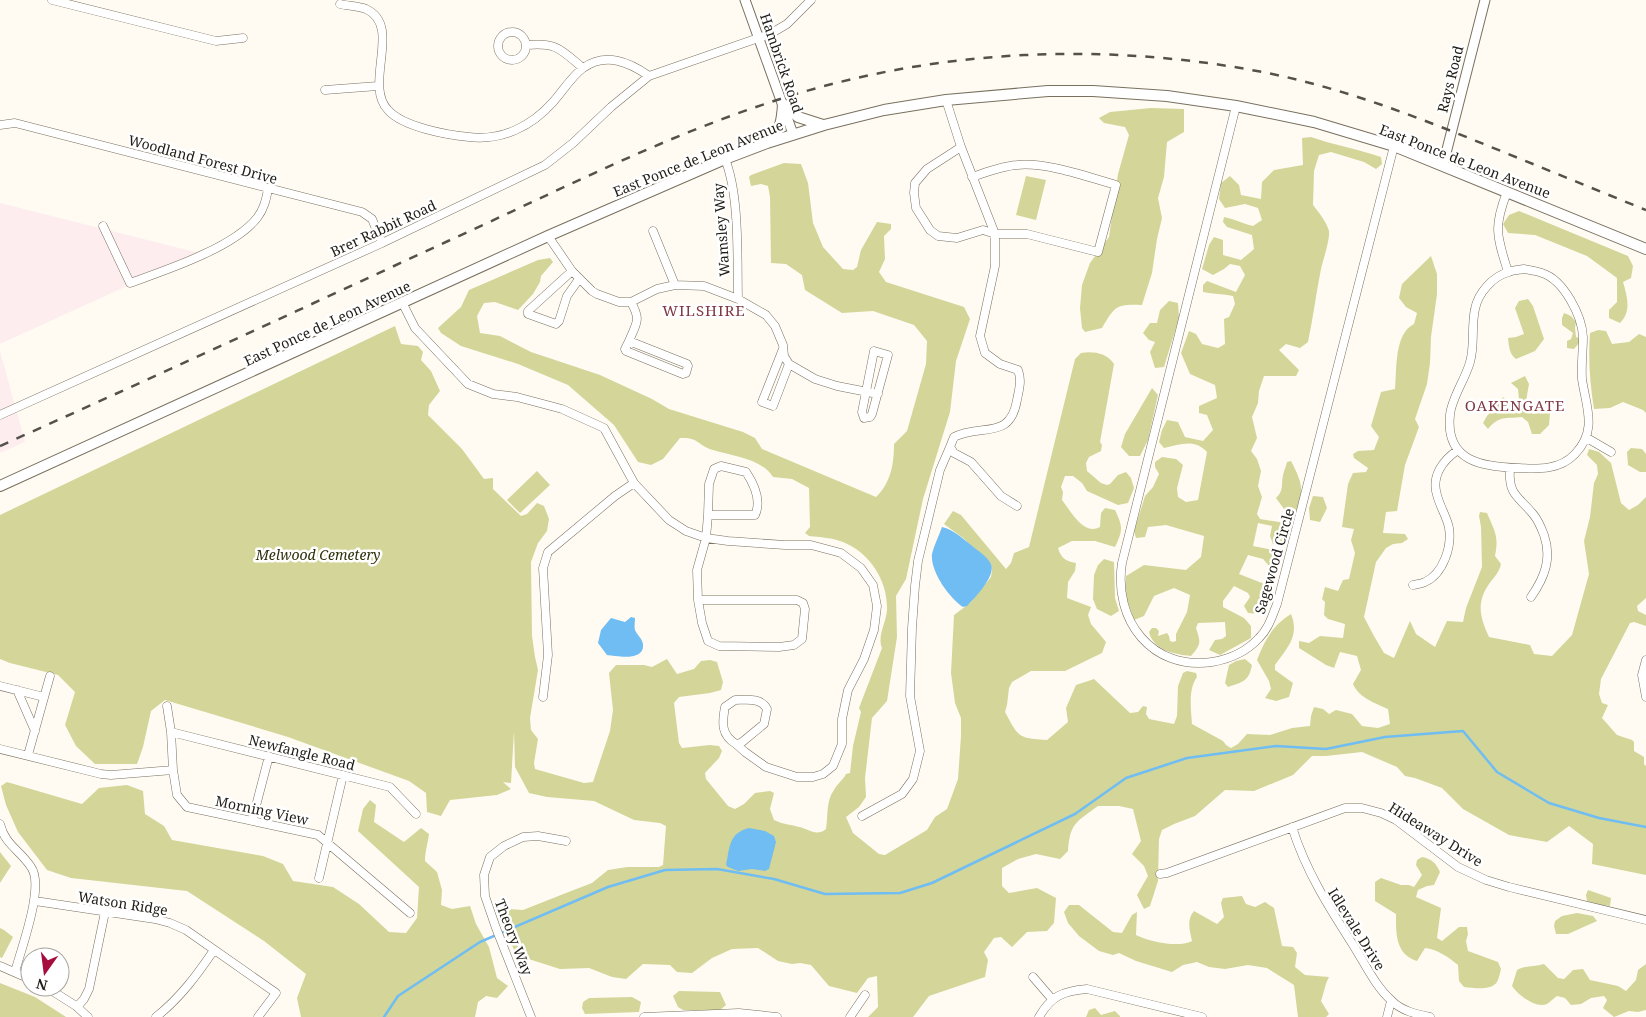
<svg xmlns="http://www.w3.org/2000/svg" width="1646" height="1017" viewBox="0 0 1646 1017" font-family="'Noto Serif',serif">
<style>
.industrial{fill:#fdedee}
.green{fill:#d3d698}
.water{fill:#6fbdf2}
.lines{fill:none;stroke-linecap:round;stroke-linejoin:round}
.stream{stroke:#6fbdf2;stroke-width:2.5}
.minor-casing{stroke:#79705f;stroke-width:9}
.tertiary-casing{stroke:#79705f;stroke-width:11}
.secondary-casing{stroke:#79705f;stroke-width:12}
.minor{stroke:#fff;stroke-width:8}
.tertiary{stroke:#fff;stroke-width:9}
.secondary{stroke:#fff;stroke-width:10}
.rail{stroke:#55514a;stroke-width:2.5;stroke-dasharray:9 9;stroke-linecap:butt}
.labels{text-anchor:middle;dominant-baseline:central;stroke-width:5;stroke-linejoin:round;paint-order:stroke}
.street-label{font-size:14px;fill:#201d16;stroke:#fff}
.park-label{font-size:14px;font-style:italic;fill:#2f300b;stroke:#fff}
.neighbourhood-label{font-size:15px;letter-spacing:1px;fill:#803843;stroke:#fff}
</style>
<rect width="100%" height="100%" fill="#fffbf3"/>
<path class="industrial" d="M0 203 199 253 0 344Z
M0 351 25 442 0 453Z"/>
<path class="green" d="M1151 108 1184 109V132L1167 142 1164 177 1158 198 1162 218 1157 239 1152 273 1142 305C1116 304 1115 306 1102 328L1085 332 1082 328 1080 308 1082 285 1090 263 1109 237 1118 174 1129 135 1125 127 1104 123 1099 118 1110 112Z
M1311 137C1334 145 1358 149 1381 157L1382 164 1376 169 1364 162 1331 152 1319 155 1314 171 1313 205C1319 213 1326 221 1329 231 1330 240 1323 260 1321 269 1316 294 1313 318 1308 342L1300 348 1286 344 1279 350 1299 370 1296 376H1264L1259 391 1258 403 1252 417 1257 438 1251 451 1257 459 1261 471 1258 486 1262 497 1257 514 1260 519 1285 523 1288 536 1281 545 1273 544 1270 536 1272 526 1258 523 1253 546 1278 551 1282 561 1273 570 1263 559 1248 555 1239 574 1267 585 1271 589 1270 603 1259 614 1248 613 1244 606 1250 597 1248 593 1234 586 1223 601V607L1244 618 1251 626V638L1220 655 1209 650 1215 640 1222 639 1226 636 1225 622 1198 623 1196 628C1201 643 1201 644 1191 656 1174 654 1154 651 1149 632L1152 628H1156L1159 631 1158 636 1167 633 1169 636 1170 641 1173 642 1176 641V634L1187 612 1190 595 1174 588 1154 596 1144 616 1134 620 1125 594 1126 576 1144 565 1186 570 1201 557 1204 536 1166 525 1148 527 1145 537 1136 538 1134 531 1145 496 1153 487 1159 474 1155 467V462L1162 457 1176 459 1183 465 1177 488 1178 497 1186 502 1198 500 1207 452C1194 438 1180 445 1164 448L1159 442 1162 430 1167 420 1178 422 1185 437 1203 441 1213 430 1207 415 1199 413V406L1217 398 1215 385 1190 374 1181 353 1189 331 1196 334 1202 344 1218 348 1225 344 1224 319 1229 317 1235 304 1233 296C1223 294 1213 294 1203 292V285L1207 281 1236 292 1245 275 1240 266 1230 264 1224 269 1213 275 1202 269 1209 245 1214 237 1223 240V255L1241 260 1254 249 1252 235 1227 227 1223 222 1224 217C1235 219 1243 224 1253 226L1262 220 1258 208 1245 204 1225 208 1219 199 1221 183 1230 176 1239 185 1241 195 1261 199 1262 182 1274 170 1303 165 1302 138Z
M784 163 801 164 808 183 813 223 823 247 843 269 853 270 857 267 861 250 877 222 891 224V229L884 236 885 259 879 272 886 282 964 307 970 319 956 361 950 412 923 499 906 579 896 596 897 637 887 701 872 718 865 778 866 797 859 807 846 817 853 833 879 854 885 855 927 830 935 817 947 809 958 779 961 736V718L955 703 951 673 954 615 970 603 991 577 992 570 991 564 963 538 944 524 953 511 961 515 1006 569 1011 563 1014 553 1029 547 1075 359 1081 353C1093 351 1107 353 1114 364L1100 442 1102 445 1101 451 1089 457 1086 463 1087 471 1101 483 1107 485 1110 484 1118 475 1126 472 1131 478 1134 488 1128 503 1118 505 1087 491 1082 483 1073 476H1065L1061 487 1063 492 1062 500C1071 511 1083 536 1100 527L1101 513 1105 508 1115 510C1123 527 1123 530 1115 547L1095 541H1072L1058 548C1061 558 1065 561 1076 563L1075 571 1068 582 1067 598 1091 607 1088 615 1091 624 1106 642 1102 653 1065 671H1031L1012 682 1009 688 1007 705 1005 712C1019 738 1018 738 1047 740L1068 722 1066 708 1076 685 1094 679 1130 713 1138 712 1143 706 1147 707 1146 714 1149 719 1174 724 1177 716 1178 686 1183 673 1187 671 1196 673 1197 677C1188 689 1191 709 1192 724L1223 741 1226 745 1231 748 1238 744 1247 734 1270 735 1292 728 1310 726 1311 716 1314 707 1323 709 1329 714 1336 710 1352 714 1362 726 1378 728 1390 724 1388 709C1375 703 1359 698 1353 684L1361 670 1357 656 1340 652 1334 668 1326 665 1299 648V641L1309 643 1320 636 1343 638 1345 624 1328 619 1324 615 1325 602 1322 599 1325 587 1338 591 1343 580 1349 579 1355 553 1351 540 1354 529 1342 527 1348 484 1353 473 1366 472 1368 468 1354 458 1353 454 1358 451 1374 450 1379 437 1371 426 1381 392 1395 389C1397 369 1394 334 1414 324L1417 313 1406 307 1399 298 1402 284 1431 256 1437 274V294L1431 337 1430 363 1427 384 1415 419 1419 427 1405 465 1397 511 1386 512 1383 533 1405 534 1408 539 1402 543 1393 544 1386 548 1376 562 1364 617 1374 636 1384 653 1394 658 1410 621 1416 634 1435 647 1447 621 1463 622 1466 608 1482 567 1481 527 1479 516 1480 512 1487 513C1495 532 1499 536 1495 556L1501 564C1499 573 1494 577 1489 584 1476 603 1480 617 1489 637L1530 645 1534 654 1552 656 1572 635 1589 574 1584 541 1590 517 1594 483 1598 474 1597 465 1587 455 1589 449 1599 452 1611 463 1621 503 1629 510 1638 505 1646 497V598L1637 606 1638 611 1646 615V626L1634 622 1630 623 1601 679 1599 694 1602 703 1608 705 1602 718 1617 735 1632 740 1634 742V751L1644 757V764L1646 766V875L1592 864 1593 844 1569 826 1547 842 1509 835 1463 809 1442 788 1415 778 1405 776 1397 767 1362 752 1326 756H1312L1293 775 1254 791 1225 790 1195 816 1174 824 1162 830 1159 839 1158 881 1150 906 1144 909 1137 895 1148 876 1144 866 1132 854 1141 841 1133 809 1119 806H1098C1077 822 1070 822 1068 851L1060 859 1036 854 1018 859 1002 868V886L1009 893 1037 888 1056 898 1054 923 1047 931 1027 932 1012 947 1001 937 994 938 984 952 988 960 985 977 929 996 913 1017H868L878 1007 877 976 868 978 857 993 829 986 811 965 800 963 792 964 778 961 758 948 732 949 712 958 692 973 677 972 670 965 643 964 626 979 612 977 589 968 560 969 516 955 504 925V914L509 909 523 910 566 893 592 883 608 870 627 867H659L663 865 666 826 660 823 634 820 594 801 547 797 529 793 515 767 514 731 511 783 503 782 511 789 497 795 450 800 441 816 427 812 426 793 409 781 288 737 165 700 151 711 143 747 137 764H95L76 746 65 725 75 692 58 675 10 663 0 659V515L395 326 401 344 418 346 423 352 421 360 431 371 440 391 429 405 428 415 462 449 484 479 493 478V489L521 516 527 514 537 503 544 506 549 519 547 531 538 543 531 562 532 636 535 657 538 670 530 718 531 730 538 739 534 763 535 769 584 783 593 782 610 731 613 710 609 673 616 665H644L652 667 667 659 677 674 694 669 701 661 710 660 717 662 723 682 721 690 710 693 679 697 674 703 679 743 682 748 710 745 719 746 722 751 719 758 705 773 706 779 728 806 735 809 744 804 755 793 770 791 774 793 770 809 774 820C784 825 789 824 799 827 809 829 816 837 826 829 828 817 826 800 834 790 837 784 843 780 846 774L850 773 853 746 861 712 859 708 882 648C877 636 886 623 887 610 888 581 870 553 843 542 833 538 820 537 809 536L805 533 810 527 809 488 792 479 773 477C761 458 732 456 713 450 697 445 699 437 680 438L663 459 651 465 638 462 614 425 568 385 518 364 461 346 441 333 438 328 461 307 469 290 538 260 550 258 553 262 541 276 540 282 533 294 518 310 495 302 484 303 477 316 480 333 500 336 531 352 600 375 652 399 669 409 743 432 755 438 762 449 876 497C891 483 894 463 894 444L907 431 926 364 927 341 914 325 873 311 842 313 805 290 802 275 786 264 771 263 770 197 768 186 761 184 751 186 749 177 751 175Z
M1026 176 1046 180 1036 220 1016 215Z
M1519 211 1628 256 1633 266 1631 278 1623 282C1627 296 1632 311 1620 323L1609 318V310L1617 302V278L1587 256 1535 235 1508 233 1503 224 1509 215Z
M1528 299 1533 306 1544 339 1535 351 1516 359C1509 354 1509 346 1508 338L1516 337 1524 334 1515 308 1519 301Z
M1169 301 1178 303 1179 318 1164 367 1155 368 1150 352 1155 342 1149 340 1143 333 1150 323H1157L1160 310Z
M1564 313 1571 316 1576 322 1575 328 1576 337 1579 338V343L1574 349 1567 348V341L1571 339 1573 333 1562 325V318Z
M1598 330 1606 331 1612 344 1629 342 1639 334 1646 337V413L1643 410 1623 402 1610 408 1594 409C1590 384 1588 359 1590 333Z
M1525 376 1529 384 1525 407 1533 414 1542 411 1550 413 1549 425 1540 434H1532L1528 422 1522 417C1505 419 1500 415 1488 429L1483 423 1487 416 1503 397 1517 409 1519 400 1518 389 1511 383Z
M1152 388 1158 395 1148 440 1140 456H1129L1121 447 1125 434Z
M1631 448 1642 449 1646 454V472H1640L1628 465 1627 452Z
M1291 461C1301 480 1305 490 1297 510L1284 509 1276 498C1284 491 1281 484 1283 475 1284 471 1286 466 1287 462Z
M537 471 550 485 520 513 507 500Z
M1313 496 1323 497 1327 508 1320 522 1310 520 1309 508Z
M1104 559 1114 562 1115 598 1119 611 1111 616 1097 609 1093 599 1094 575 1098 565Z
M1291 614C1300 636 1287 648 1275 665V670L1293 683 1289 697 1276 701 1265 698 1271 689 1269 681 1257 660C1265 640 1272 626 1291 614Z
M1245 659 1252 665C1249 681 1243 682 1228 687L1225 683 1229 665 1236 661Z
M7 782 82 804 99 788 127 785 143 791 145 814 164 826 172 840 263 856 283 864 293 881 333 887 359 904 389 932 406 933 417 918 419 887 358 831 363 809 370 800 376 805 374 822 404 842 421 828 429 834C428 843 425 851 425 861L437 872 442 890 441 905 452 909 470 906 476 924 489 947 497 978 508 986 497 998 486 996 478 1002 475 1017H301L297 998 306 974 264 941 187 891 71 878 47 870 18 832 6 805 1 786Z
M0 852 11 866 0 883Z
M1422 857C1432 859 1436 863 1440 872L1434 885 1427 886 1418 890 1416 897 1441 908 1437 938 1442 941 1459 927H1467L1468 934 1466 941 1468 951 1498 962 1501 969C1500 973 1499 978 1497 982 1491 991 1474 988 1464 987L1459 981 1458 965C1448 957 1437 949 1425 948L1417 961C1395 954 1396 933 1396 914L1375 901V882L1381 878 1401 885H1409L1414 887 1422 875 1416 865 1417 860Z
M1588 890 1611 898 1610 906 1602 905 1587 901 1586 895Z
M1242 896 1246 904 1255 907 1265 902 1274 908 1282 946 1293 947 1297 953 1295 967 1305 975 1329 977C1325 984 1324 993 1321 1001L1329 1014 1326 1017H1298L1294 985 1267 968 1248 965 1225 969 1209 967 1197 962 1183 965 1172 972 1136 961 1119 953 1113 955 1099 951 1079 936 1068 923 1064 912 1069 905H1079L1113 932 1122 933 1132 915 1137 912 1136 935C1150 942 1178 948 1192 941 1190 931 1186 920 1194 911L1217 924 1224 917 1221 903 1223 898Z
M1577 913 1593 916 1597 921 1568 934H1556L1554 926 1555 921 1562 916Z
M0 928 4 930 13 937 2 958 0 957Z
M1544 964 1558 978 1564 979 1573 970 1583 969 1590 980 1618 986 1626 991 1636 980 1638 970 1646 964V1010L1638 1012 1629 1011 1614 1017 1603 1008 1607 1000 1604 996 1591 998 1581 1004 1571 1005 1565 998 1557 996C1554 998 1550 1002 1547 1004 1536 1009 1518 995 1512 986L1517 970C1526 965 1534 967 1544 964Z
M0 983 35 997 66 1017H0Z
M679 991 720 992 726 1005 719 1011 683 1010 678 1007 673 996Z
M632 997 641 1002 639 1012 585 1014 582 1008 583 1002 589 998Z
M1095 1008 1101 1015 1115 1011 1120 1016V1017H1086L1089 1010Z"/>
<path class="water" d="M942 527C954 530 962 538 971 545 978 551 987 556 991 564 996 576 975 598 967 606L963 607C949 598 930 571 932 554 934 545 939 536 942 527Z
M631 617 635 618C635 622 634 627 635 630 637 635 642 638 643 644 645 662 617 656 607 655L598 643 601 630 611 618 625 622Z
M749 828 765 831 774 836 776 842 769 869 765 871 752 869 738 871 728 867 726 865C730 846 729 833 749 828Z"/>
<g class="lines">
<path class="stream" d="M384 1017 398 996 480 942 608 887 665 870 717 869 774 879 825 894 900 893 932 883 1075 814 1126 778 1187 758 1276 746 1326 749 1385 737 1463 731 1497 772 1549 803 1599 818 1646 827"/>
<defs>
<path id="minor" d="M52 0 216 41 243 38
M340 4C348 6 359 6 366 9 403 26 363 84 388 110 403 127 447 135 469 137 502 141 532 126 553 102 563 91 571 77 583 68 606 52 629 62 649 76
M498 46a14 14 0 1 1 28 0a14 14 0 1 1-28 0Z
M527 45C557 42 561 50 583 68
M325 90 378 86
M946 100 961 147 995 234V266L980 336 985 353 1000 364 1018 370C1022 381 1019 389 1017 400 1010 441 982 423 954 437L950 447 954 453 971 462 1001 496 1017 506
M1236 106 1122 563C1113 620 1152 671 1212 662 1230 659 1247 651 1259 638 1269 628 1272 616 1277 604L1394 146
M0 125 15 123 362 212 372 219 382 243
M961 147 927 169 915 183 914 193 916 208 930 230 938 236 957 238 983 230 995 234H1027L1098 252 1116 185C1088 177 1047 162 1017 165 1002 166 987 172 972 177
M725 159C740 196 737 259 738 299
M1507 192C1493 228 1497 236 1508 272
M103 226 130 283C166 270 233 248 257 218 264 209 266 200 268 189
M653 231 675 285
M548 236 572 271 592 291 597 294 619 302H631L657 289 675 285 704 286 738 299 766 315 775 326 783 345 784 356 789 364 815 379 837 386 878 394
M1524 269C1530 270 1537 271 1542 273 1564 280 1582 316 1583 337 1583 351 1581 365 1582 379 1586 407 1598 430 1575 454 1560 470 1539 469 1519 468 1483 467 1445 462 1450 415 1451 399 1466 378 1470 362 1475 345 1471 327 1475 309 1478 293 1493 276 1509 272 1513 270 1519 270 1524 269Z
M572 271 528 311V314L556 324 559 321 567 296 579 279
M403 304 415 328 468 384 493 394 517 397 562 409 604 428 634 483 669 520 686 531 706 538 728 541 785 545H811L841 553 861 568 873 585 877 606 874 630 864 659 848 690 842 719V744L833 766 823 774 813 777H797L766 767 745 752 736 744
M629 341 625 349 626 351 683 374 686 373 688 366 687 364 629 341C637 322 641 320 631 302
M783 349 762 402 773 406 789 364
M874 351 888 355 872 414 870 417 864 418 862 412Z
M0 415 382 243 545 165 573 143 611 107 649 76 770 34 787 24 811 0
M1587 438 1611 452
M721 466 746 472C754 484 762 500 755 515H708L709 484 714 469Z
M1510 468C1508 495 1518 496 1533 514 1538 520 1541 527 1544 535 1552 558 1545 577 1531 597
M1413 585C1417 584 1421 584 1425 582 1443 574 1452 547 1449 528 1447 517 1440 507 1437 495 1431 476 1443 460 1458 450
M698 600H797L803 603 805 609 802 639 794 645 779 647 719 646 708 641 702 623Z
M698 600 697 570 706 538 708 515
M1646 660 1642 675 1646 697
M0 686 44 697
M17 690 35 731
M543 697 548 655 543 568 548 552 615 496 634 483
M735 700C746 700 761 697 767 709L764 724 741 743 736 744C721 735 722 723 725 707Z
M167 706 171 732 173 770 177 795 187 807 318 835 410 913
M171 732 390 787 416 814
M0 749 101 774 111 775 173 770
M28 755 50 676
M862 816 902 794 913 779 920 751 910 696 912 628 915 586 918 561 940 470 950 447
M252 821 269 756
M0 824C5 845 20 850 31 867 45 886 21 949 15 972
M1292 827C1306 872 1330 909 1355 948 1366 966 1376 987 1392 1001 1402 1011 1416 1014 1430 1017
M1160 874 1167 873 1345 808H1362L1381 813 1396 820 1458 867 1486 880 1509 887 1646 920
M319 878 343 775
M35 901 155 919 170 923 186 930 276 993 258 1017
M0 966 30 979
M1033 977 1052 999
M46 987 76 1006 88 1017
M77 1007 84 999 89 989 105 912
M156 1017C180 998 197 975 214 950
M531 1017 496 928 485 896 484 875 490 857 504 846 523 837 538 836 566 841
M644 1017 739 1013 777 1017
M850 1017 865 995
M1039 1017C1051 996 1063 991 1087 989L1202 1017
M1387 1017 1391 1001"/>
<path id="tertiary" d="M745 0 793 134
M1443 165 1485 0"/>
<path id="secondary" d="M783 104 798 117 823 125
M769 141C781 130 782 120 783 104
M0 486 548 236 725 159 767 143 824 125 884 110 946 100 1048 91H1093L1167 96 1236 106 1314 122 1394 146 1646 249"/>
</defs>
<use href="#minor" class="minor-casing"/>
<use href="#tertiary" class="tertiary-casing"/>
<use href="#secondary" class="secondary-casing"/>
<use href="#minor" class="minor"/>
<use href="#tertiary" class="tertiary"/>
<use href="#secondary" class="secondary"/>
<path class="rail" d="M0 446C150 379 299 310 448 241 554 193 660 138 771 102 927 50 1096 41 1257 71 1338 86 1415 116 1491 147 1543 168 1594 189 1646 210"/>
</g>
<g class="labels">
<g class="street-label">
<text transform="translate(782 63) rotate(71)">Hambrick Road</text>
<text transform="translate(1450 79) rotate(-76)">Rays Road</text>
<text transform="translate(698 158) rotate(-22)">East Ponce de Leon Avenue</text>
<text transform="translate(203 159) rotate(15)">Woodland Forest Drive</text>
<text transform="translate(1465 161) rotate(21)">East Ponce de Leon Avenue</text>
<text transform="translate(383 228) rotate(-25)">Brer Rabbit Road</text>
<text transform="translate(721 230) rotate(-94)">Wamsley Way</text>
<text transform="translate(327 323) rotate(-25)">East Ponce de Leon Avenue</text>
<text transform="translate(1274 561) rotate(-74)">Sagewood Circle</text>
<text transform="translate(302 752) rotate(14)">Newfangle Road</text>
<text transform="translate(262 810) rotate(12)">Morning View</text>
<text transform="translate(1436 834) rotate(32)">Hideaway Drive</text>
<text transform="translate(123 903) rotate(9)">Watson Ridge</text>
<text transform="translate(1357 929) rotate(58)">Idlevale Drive</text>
<text transform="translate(514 937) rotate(69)">Theory Way</text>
</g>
<g class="park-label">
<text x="318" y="554">Melwood Cemetery</text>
</g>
<g class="neighbourhood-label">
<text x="704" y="310">WILSHIRE</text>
<text x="1515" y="405">OAKENGATE</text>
</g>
</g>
<g transform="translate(45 972) rotate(194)"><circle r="24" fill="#ffffff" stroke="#a6a5a2"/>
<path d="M0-4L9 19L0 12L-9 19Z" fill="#a60c3d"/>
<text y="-8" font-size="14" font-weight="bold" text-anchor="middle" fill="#201d16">N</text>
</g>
</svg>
